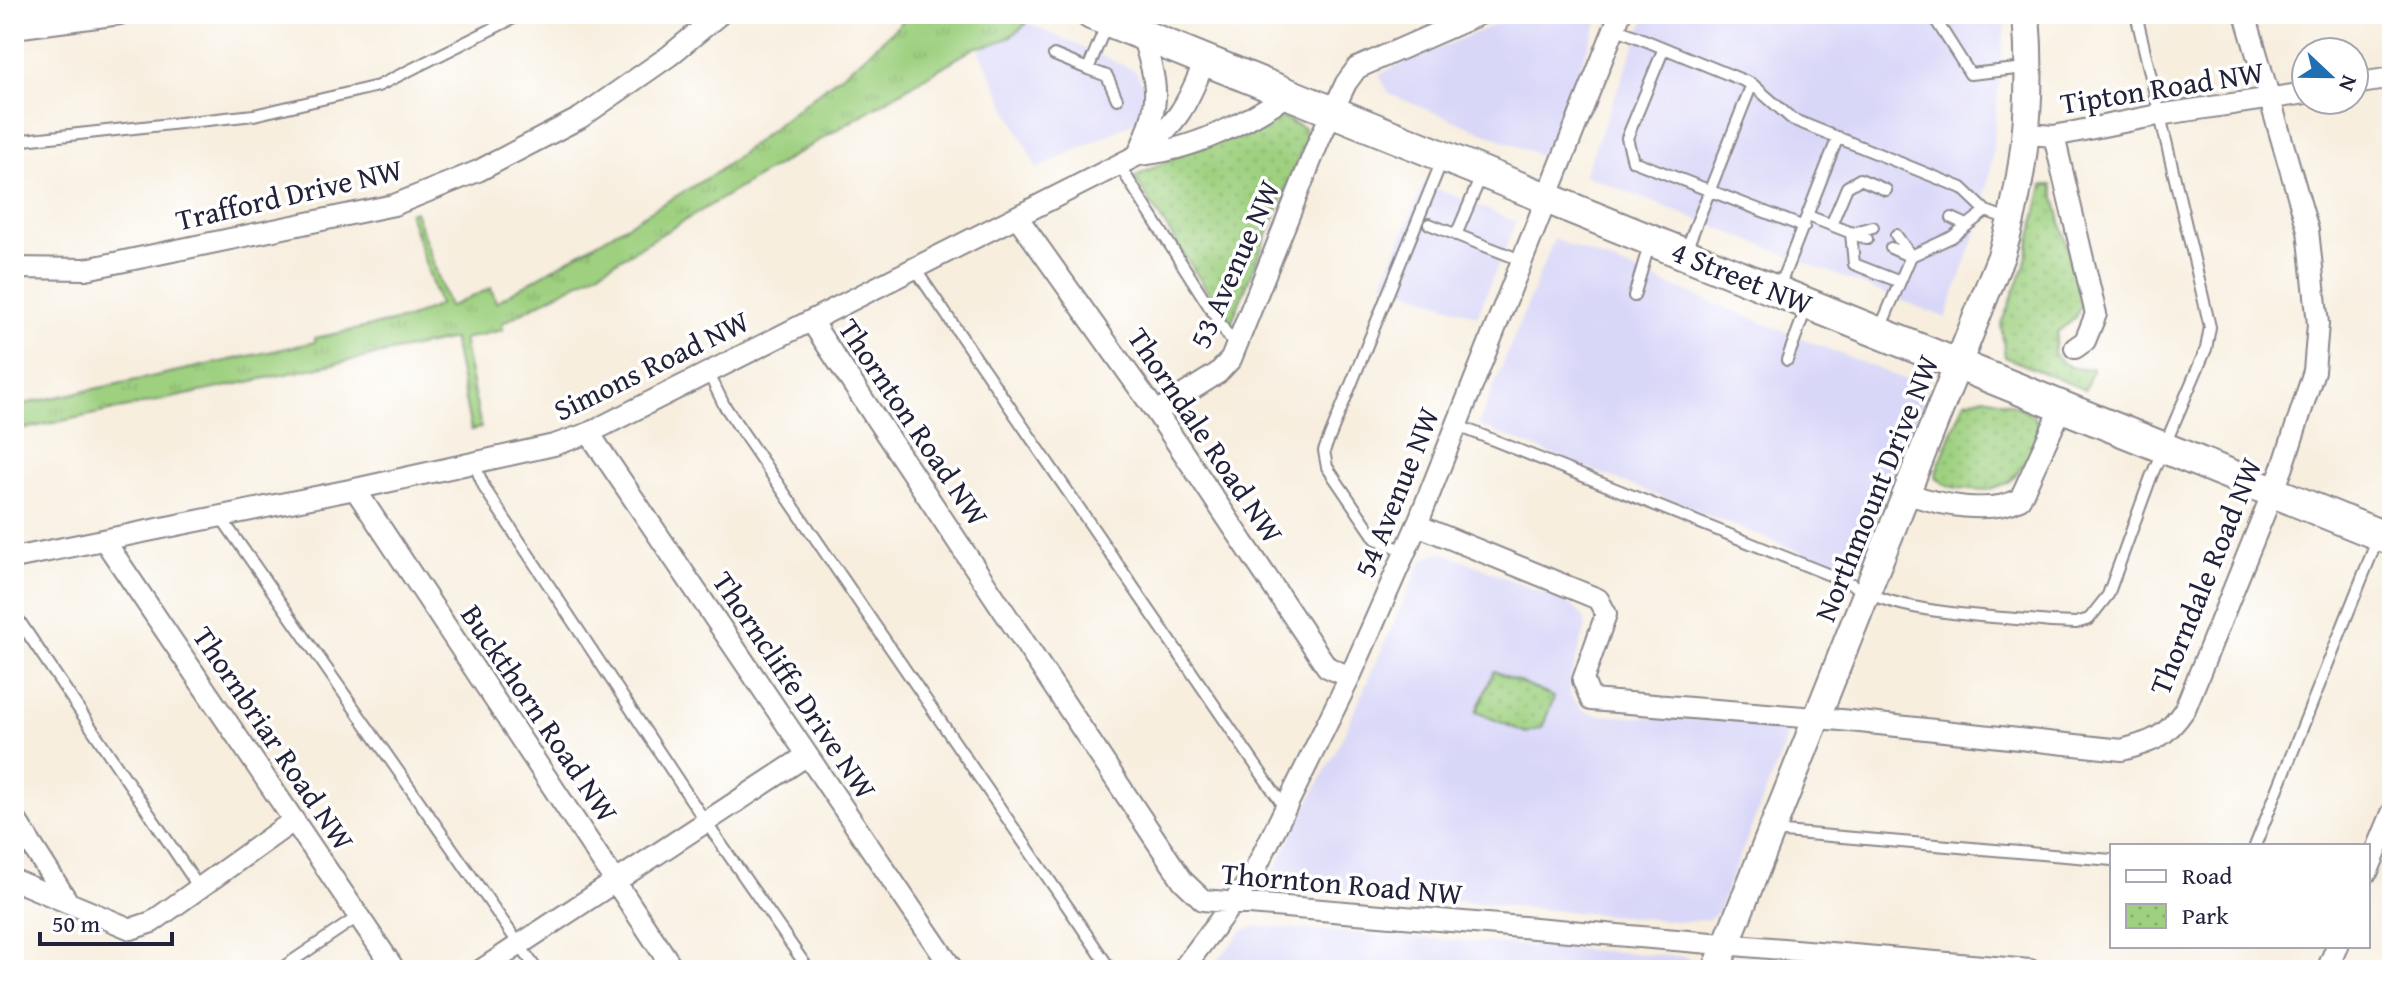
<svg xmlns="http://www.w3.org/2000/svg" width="2406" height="984" viewBox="0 0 2406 984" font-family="'Gentium Book Plus',serif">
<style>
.built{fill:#d9d7f8}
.grass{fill:url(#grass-tufts);stroke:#60795d;stroke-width:2}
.park{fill:url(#park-dots);stroke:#60795d;stroke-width:2}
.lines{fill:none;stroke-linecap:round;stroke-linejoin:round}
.service-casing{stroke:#8c888c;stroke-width:14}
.minor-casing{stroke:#8c888c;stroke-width:24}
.tertiary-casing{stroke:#8c888c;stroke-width:30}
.secondary-casing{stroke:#8c888c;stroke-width:34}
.service{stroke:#fff;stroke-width:10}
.minor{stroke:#fff;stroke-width:20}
.tertiary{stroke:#fff;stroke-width:26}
.secondary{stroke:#fff;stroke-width:30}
.labels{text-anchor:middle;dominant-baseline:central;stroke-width:7;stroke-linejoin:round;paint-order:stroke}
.street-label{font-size:30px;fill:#22223b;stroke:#fff}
</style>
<defs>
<pattern id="grass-tufts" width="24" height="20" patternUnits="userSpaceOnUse" patternTransform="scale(2)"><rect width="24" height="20" fill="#9ed07f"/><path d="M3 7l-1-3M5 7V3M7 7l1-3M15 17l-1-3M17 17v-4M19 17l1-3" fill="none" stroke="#88b26f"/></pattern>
<pattern id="park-dots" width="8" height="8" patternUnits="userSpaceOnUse" patternTransform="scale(2)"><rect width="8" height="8" fill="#9ed07f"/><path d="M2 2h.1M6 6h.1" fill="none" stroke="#88b26f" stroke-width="1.8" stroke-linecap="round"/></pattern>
</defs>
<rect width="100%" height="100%" fill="#fff"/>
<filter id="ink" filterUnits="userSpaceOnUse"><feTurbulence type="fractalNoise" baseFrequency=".0125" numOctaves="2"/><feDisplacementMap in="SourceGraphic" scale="16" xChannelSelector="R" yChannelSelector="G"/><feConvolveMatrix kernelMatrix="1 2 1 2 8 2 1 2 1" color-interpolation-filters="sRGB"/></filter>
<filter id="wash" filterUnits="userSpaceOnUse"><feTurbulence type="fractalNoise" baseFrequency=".006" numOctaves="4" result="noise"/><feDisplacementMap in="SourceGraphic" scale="32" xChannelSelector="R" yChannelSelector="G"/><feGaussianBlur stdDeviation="1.8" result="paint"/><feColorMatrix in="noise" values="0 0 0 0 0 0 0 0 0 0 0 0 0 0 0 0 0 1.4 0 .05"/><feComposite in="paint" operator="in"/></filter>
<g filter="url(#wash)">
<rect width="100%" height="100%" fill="#f7eede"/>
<path class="built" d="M1519 14H1601L1544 157 1389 94 1379 74Z
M1647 14H1986L2005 22 1991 167 1979 225 1946 318 1584 175Z
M1027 23 1136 71 1143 85V107L1136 121 1037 169 979 50 1015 35Z
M1424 183 1516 222 1477 316 1383 282Z
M1554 239 1921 386 1926 395 1852 572 1478 425Z
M1436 553H1447L1572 606 1582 615 1586 626 1569 683 1571 697 1582 710 1597 715 1781 724 1786 733 1785 744 1718 911 1709 919 1687 922 1274 885 1271 877 1344 734 1417 571 1423 560Z
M1256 926 1687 957 1694 970H1210L1241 932Z"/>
<path class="grass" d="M911 14H1005L1027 23C1012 38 997 45 976 47L593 275 502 323 503 330 463 339 481 428 471 430 453 339 14 431V406L315 342V338L410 318 439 305 409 213 415 211 449 307 491 288 496 302 717 172 865 56Z"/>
<path class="park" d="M1283 118 1304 128 1306 139 1230 326 1134 177 1246 123Z
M2043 185H2052L2081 303 2076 318 2057 332 2054 353C2066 368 2074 370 2093 368L2085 390 2005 357 2001 324 2024 268Z
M1984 397C1997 399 2028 407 2035 419 2046 436 2018 480 2001 486 1991 491 1981 490 1970 489 1956 488 1947 488 1936 477L1937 469 1965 401Z
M1494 671 1554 697 1542 728 1526 733 1476 712Z"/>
</g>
<g filter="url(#ink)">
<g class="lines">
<defs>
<path id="service" d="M1932 14 1970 74 2026 68
M1107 23 1088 69 1107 76 1117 99
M1615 28 1752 84 1792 119 1962 188 1986 211 2011 220
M1664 48 1627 138 1633 161 1804 227
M1054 55 1088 69
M2388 78 2392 94
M14 141 254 115 378 86 522 14
M1119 165 1235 347
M1808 216 1867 239
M1952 218 1967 225
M1429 224 1521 260
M1831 225 1847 187 1860 179 1886 190
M1873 227 1851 233 1854 264 1900 282
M1456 235 1482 174
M1896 235 1911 256
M1891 248 1909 256
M1686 250 1752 84
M915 269 1285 808
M1779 287 1838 137
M1634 296 1650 242
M1879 331 1911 256 1952 237 1986 211
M1787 360 1807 306
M708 372 724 405 1111 970
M1456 425 1852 584C1895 615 1996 616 2051 622L2076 623 2089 619 2108 595 2151 477 2206 349 2210 327 2136 14
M473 461 485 489 705 821 809 970
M220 516 537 970
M1405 551 1376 539 1327 467 1324 451 1443 158
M14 613 200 889
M1772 831 2112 860
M2255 846 2392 503
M279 970 359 916"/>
<path id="minor" d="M14 28 120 14
M2354 84 2392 78
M2028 134 2054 136 2158 115 2306 93
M2054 136 2096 314 2085 341 2075 348
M1139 152C1162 100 1158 87 1142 35
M1138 155C1190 151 1247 123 1290 93
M1018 218 1156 412 1327 667 1350 677
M14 268 86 269 394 205 478 171 580 118 669 56 720 14
M811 321 1183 881 1203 900 2030 970
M1156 412 1218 373 1231 359 1320 138 1346 83 1357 68 1480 14
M589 433 953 970
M355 489 674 970
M1909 494C1940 505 1990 515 2020 499L2062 407
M1417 525 1598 599 1606 614 1583 680 1591 700 1841 720 2122 750C2155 741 2166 737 2185 709L2283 467 2314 371 2318 324 2308 230 2245 14
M104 540 395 970
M14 558 355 489 554 445 589 433 1138 155C1177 124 1187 106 1205 60
M14 817 68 902
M2368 871 2392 813
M14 880 131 929 152 922 293 821
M481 970 806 756
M1182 970 1250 880 1350 677 1417 525 1620 14
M2327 970 2337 946"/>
<path id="tertiary" d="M1716 970 2001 256C2026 176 2033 97 2026 14"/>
<path id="secondary" d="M1091 14 2392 540"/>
</defs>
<use href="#service" class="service-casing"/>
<use href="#minor" class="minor-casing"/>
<use href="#tertiary" class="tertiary-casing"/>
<use href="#secondary" class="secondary-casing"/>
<use href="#service" class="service"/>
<use href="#minor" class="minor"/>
<use href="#tertiary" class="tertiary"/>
<use href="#secondary" class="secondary"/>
</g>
</g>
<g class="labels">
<g class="street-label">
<text transform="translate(2162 87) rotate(-9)">Tipton Road NW</text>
<text transform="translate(289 194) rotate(-13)">Trafford Drive NW</text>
<text transform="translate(1234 264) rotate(-66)">53 Avenue NW</text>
<text transform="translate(1742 277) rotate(22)">4 Street NW</text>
<text transform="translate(651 365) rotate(-26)">Simons Road NW</text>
<text transform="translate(914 422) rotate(56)">Thornton Road NW</text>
<text transform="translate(1206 435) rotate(56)">Thorndale Road NW</text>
<text transform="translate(1876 488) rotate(-68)">Northmount Drive NW</text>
<text transform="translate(1396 492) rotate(-68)">54 Avenue NW</text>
<text transform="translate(2205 576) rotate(-68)">Thorndale Road NW</text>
<text transform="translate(795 685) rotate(56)">Thorncliffe Drive NW</text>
<text transform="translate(540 713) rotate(56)">Buckthorn Road NW</text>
<text transform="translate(274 738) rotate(56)">Thornbriar Road NW</text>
<text transform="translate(1342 883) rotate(5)">Thornton Road NW</text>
</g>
</g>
<rect width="2406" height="984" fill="none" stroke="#fff" stroke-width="48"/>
<rect x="2110" y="844" width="260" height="104" fill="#ffffff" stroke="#a7a7b1" stroke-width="2"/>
<rect x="2126" y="870" width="40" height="12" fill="#ffffff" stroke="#a7a7b1" stroke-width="2"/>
<text x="2182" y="884" font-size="24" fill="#22223b">Road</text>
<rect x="2126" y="904" width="40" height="24" fill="url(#park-dots)" stroke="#a7a7b1" stroke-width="2"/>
<text x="2182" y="924" font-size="24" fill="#22223b">Park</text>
<g transform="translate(2330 76) rotate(112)"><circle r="38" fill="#ffffff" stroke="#a7a7b1" stroke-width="2"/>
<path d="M0-6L14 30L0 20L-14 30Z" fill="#1f6fb2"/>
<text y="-12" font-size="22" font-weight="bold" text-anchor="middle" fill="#22223b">N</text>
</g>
<path d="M40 932v12h132v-12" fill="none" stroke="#22223b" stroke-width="4"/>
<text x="52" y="932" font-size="24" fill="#22223b" stroke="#ffffff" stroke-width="6" paint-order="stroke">50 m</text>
</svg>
